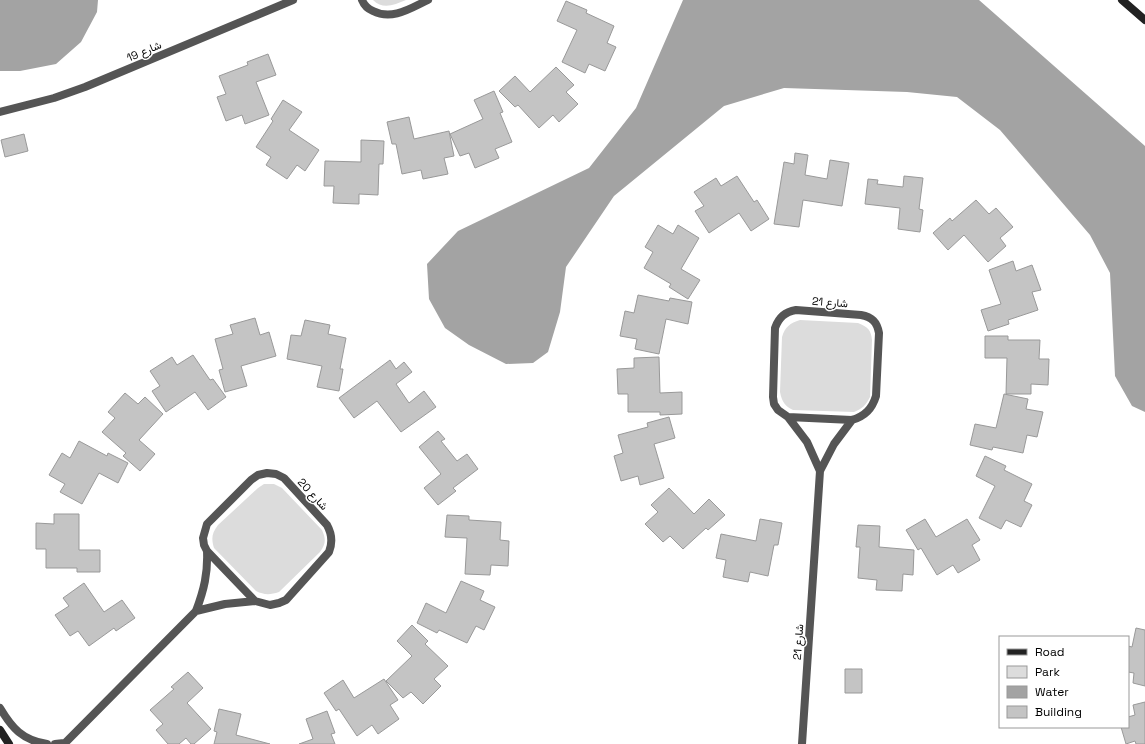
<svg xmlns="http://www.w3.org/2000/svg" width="1145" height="744" viewBox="0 0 1145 744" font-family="'Space Grotesk',Vazirmatn,sans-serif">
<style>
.green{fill:#dcdcdc}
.water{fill:#a3a3a3}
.building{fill:#c4c4c4;stroke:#999}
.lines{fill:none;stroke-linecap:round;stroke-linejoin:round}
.street{stroke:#555;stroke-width:8}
.secondary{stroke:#222;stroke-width:8}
.labels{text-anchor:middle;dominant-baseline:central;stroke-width:3;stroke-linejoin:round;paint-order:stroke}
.street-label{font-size:11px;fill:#000;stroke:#fff}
</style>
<rect width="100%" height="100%" fill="#fff"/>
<path class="green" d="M373 0H406C394 5 383 10 373 0Z
M800 320 858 323C868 327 871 330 872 340L870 397C866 405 862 409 854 412L793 410C785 406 782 402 780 392L782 337C785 327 790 323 800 320Z
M264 484H274L282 488 322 530C326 539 326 544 320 552L279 592C270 595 264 595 256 591L214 548C211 538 212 533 218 525L258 488Z"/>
<path class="water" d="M0 0H98L97 12 81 42 56 64 20 71H0Z
M683 0H979L1145 146V412L1132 406 1115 376 1110 273 1090 235 1000 130 957 97 907 92 784 88 724 106 614 196 566 267 560 312 548 352 533 363 506 364 469 345 445 328 429 299 427 264 458 231 589 168 636 108Z"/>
<path class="building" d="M566 1 587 10 586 13 614 26 607 43 616 47 605 71 589 64 585 73 562 62 577 30 557 21Z
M268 54 276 75 256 82 269 115 245 124 242 115 226 121 217 97 226 94 219 76 248 65 247 62Z
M556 67 574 85 566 92 578 104 559 122 553 115 539 128 518 105 515 107 499 91 515 76 530 92Z
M494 91 503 112 500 113 512 142 495 149 499 158 475 168 469 153 460 156 450 134 483 119 474 100Z
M283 100 302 112 289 130 319 150 305 171 297 165 287 179 266 165 271 157 256 147 273 121 271 119Z
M409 117 414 139 449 131 454 156 444 158 448 174 423 179 421 170 402 174 396 144H392L387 122Z
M24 134 28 151 5 157 1 140Z
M361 140 384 141 383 164H379L378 195 359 194V204L333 203 334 186H324L325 161 361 162Z
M795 153 808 155 805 175 827 179 830 160 849 163 842 206 803 200 799 227 774 224 784 162 794 164Z
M737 176 754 202 757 200 769 219 751 231 739 213 709 233 695 211 704 206 694 192 716 178 721 186Z
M904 176 923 178 919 209 923 210 920 232 898 229 900 208 865 204 868 179 878 180 877 184 903 187Z
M976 200 989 214 996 208 1013 227 1000 238 1006 246 988 262 964 235 948 250 933 233 950 218 952 221Z
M658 225 673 234 678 225 699 238 681 269 700 280 688 299 669 287 671 284 644 268 653 252 645 247Z
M1013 261 1016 271 1032 265 1041 290 1032 292 1038 310 1008 320 1009 324 988 331 981 310 1001 304 989 270Z
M638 295 669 301 670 298 692 302 688 324 666 319 659 354 635 349 637 339 620 336 625 311 634 313Z
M255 318 260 335 269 332 276 356 241 366 247 386 225 392 219 370 223 369 215 339 233 334 230 325Z
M305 320 330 325 328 334 346 338 340 369H343L339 391 317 387 322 366 287 359 291 335 301 336Z
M985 336H1008V340H1040L1039 359H1049L1048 385 1031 384V394H1006L1007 358H985Z
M193 355 210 380 213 379 226 397 208 410 195 392 166 412 152 391 160 386 150 371 172 357 177 365Z
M659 357 660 393 682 392V414L660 415V412H628V394H618L617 369 634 368V358Z
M390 360 396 369 404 362 412 372 396 384 409 403 424 391 436 407 401 432 377 401 354 418 339 398Z
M125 393 138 404 145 397 163 414 139 440 155 454 140 471 123 456 126 453 102 432 115 418 108 412Z
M1004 394 1028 399 1026 409 1043 412 1037 437 1027 435 1023 453 993 447 992 450 970 445 975 424 996 428Z
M669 417 675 438 654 444 664 478 640 485 638 476 621 481 614 456 623 453 618 435 648 427 647 423Z
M438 431 445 439 441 441 457 461 467 454 478 469 453 488 456 491 438 505 424 488 441 474 419 447Z
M79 441 107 456 108 453 128 463 118 483 99 473 82 504 60 492 65 484 49 475 62 453 70 458Z
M985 456 1006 466 1004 470 1032 484 1024 501 1032 505 1021 527 1006 520 1001 529 979 518 995 486 976 476Z
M669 488 694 514 709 499 725 515 708 530 706 528 683 549 670 536 663 542 645 524 658 512 651 505Z
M54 514H79V550H100V572H77V568H46V549H36V523L54 524Z
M447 515 469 516V520L501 522 500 540 509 541 508 566 491 565 490 575 465 574 467 538 445 537Z
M760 519 782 523 778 545H774L768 576 750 572 748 582 723 577 726 560 716 558 721 534 756 541Z
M925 519 936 537 967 519 980 540 972 545 980 560 958 573 953 565 937 575 921 548 918 550 906 530Z
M858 525 880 526 879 547 914 550 913 575 903 574 902 591 876 590 877 580 858 578 860 547H856Z
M461 581 484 591 480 600 495 607 484 630 476 626 467 643 439 630 437 633 417 623 426 603 446 613Z
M84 583 104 612 122 600 135 618 116 631 114 628 89 646 78 631 70 636 55 615 69 606 63 598Z
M412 625 428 641 425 644 448 666 434 679 441 686 423 704 411 692 403 698 386 681 412 656 397 641Z
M1136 628 1145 630V686L1133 683 1134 673 1128 672V646L1132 647Z
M845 669H862V693H845Z
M188 672 203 688 187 703 211 729 194 744H191L186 738 179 744H168L156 730 163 724 150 710 174 689 171 687Z
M384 679 398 700 390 705 399 719 378 734 372 725 357 736 339 709 336 711 324 693 343 680 354 698Z
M1145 702V744H1136L1135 741 1126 744 1121 727H1128V717L1135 715 1133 705Z
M219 709 241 714 236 735 270 744H214L217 732 214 731Z
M327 711 335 733 331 734 335 744H299L313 739 306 719Z"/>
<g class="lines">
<path class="street" d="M362 0C364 5 368 9 373 11 392 21 411 8 428 0
M0 112 54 98 85 87 293 0
M796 310 861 315C872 317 877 322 879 333L876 396C872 409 865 416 852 420L788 417 778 410 774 404 773 397 775 328C779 317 785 312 796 310Z
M788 417 807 442 820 471
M267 473 276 474 284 478 327 525C332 534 333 542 329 552L286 600 279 603 270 605 255 601 207 551 204 545 203 538 207 524 251 480 258 475Z
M196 611 225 604 255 601
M0 708C12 728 22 740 47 744
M55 744 64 743
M64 744 196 611C204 590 208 573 207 551
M802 744 820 471 834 444 852 420"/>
<path class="secondary" d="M1122 0 1145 20
M0 730 9 744"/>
</g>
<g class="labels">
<g class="street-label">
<text transform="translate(144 51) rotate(-23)">شارع 19</text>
<text transform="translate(830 302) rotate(4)">شارع 21</text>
<text transform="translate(313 494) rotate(47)">شارع 20</text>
<text transform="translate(798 642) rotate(-86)">شارع 21</text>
</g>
</g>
<rect x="999" y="636" width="130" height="92" fill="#ffffff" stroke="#999999"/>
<rect x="1007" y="649" width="20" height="6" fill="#222222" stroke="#999999"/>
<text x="1035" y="656" font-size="12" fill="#000000">Road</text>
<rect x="1007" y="666" width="20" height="12" fill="#dcdcdc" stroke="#999999"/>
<text x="1035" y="676" font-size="12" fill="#000000">Park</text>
<rect x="1007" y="686" width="20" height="12" fill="#a3a3a3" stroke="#999999"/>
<text x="1035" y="696" font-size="12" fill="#000000">Water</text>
<rect x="1007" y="706" width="20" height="12" fill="#c4c4c4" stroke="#999999"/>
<text x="1035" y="716" font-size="12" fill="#000000">Building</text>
</svg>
